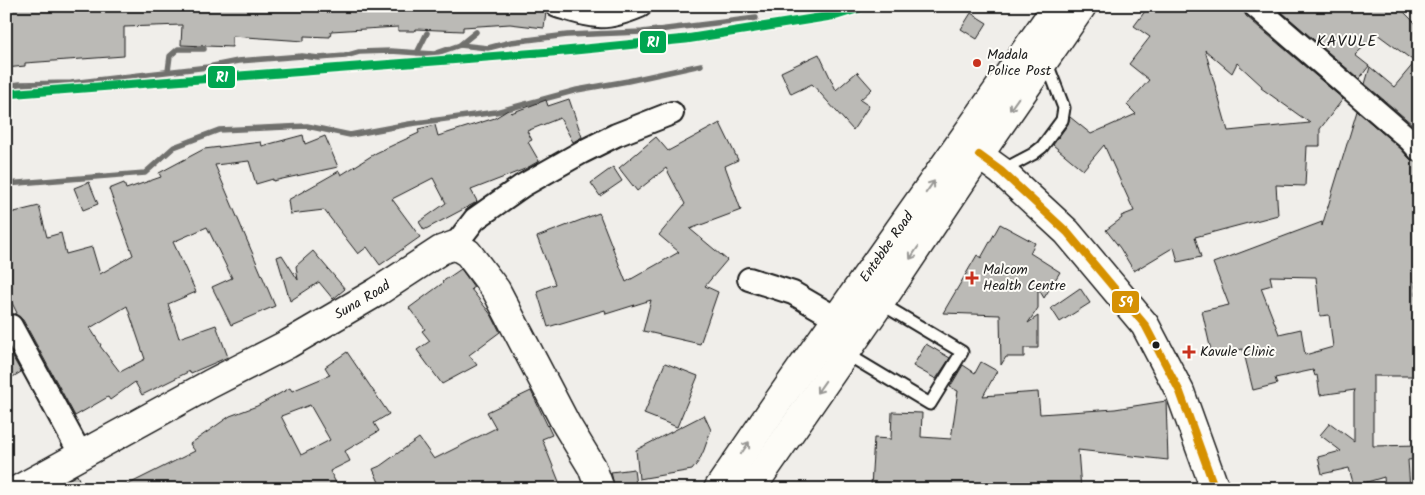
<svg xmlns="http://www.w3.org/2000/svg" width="1425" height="495" viewBox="0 0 1425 495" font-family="Kalam,sans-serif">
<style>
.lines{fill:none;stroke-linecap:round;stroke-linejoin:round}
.stream{stroke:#706f6d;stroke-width:5.5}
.building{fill:#bbbab6;stroke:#1c1c1c;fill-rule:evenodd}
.lane-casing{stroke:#1c1c1c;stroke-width:15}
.street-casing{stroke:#1c1c1c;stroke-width:26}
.secondary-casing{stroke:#1c1c1c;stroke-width:31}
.primary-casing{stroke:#1c1c1c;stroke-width:31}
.lane{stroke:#fdfcf7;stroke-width:11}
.street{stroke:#fdfcf7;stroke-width:22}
.secondary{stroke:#fdfcf7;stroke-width:28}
.primary{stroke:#fdfcf7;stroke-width:28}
.bus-1-casing{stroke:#fdfcf7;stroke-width:11}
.bus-1{stroke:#d69104;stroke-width:8}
.rail-1-casing{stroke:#fdfcf7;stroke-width:12}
.rail-1{stroke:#00a651;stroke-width:9}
.oneway{stroke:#989794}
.poi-dot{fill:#c8321e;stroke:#fdfcf7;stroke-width:2}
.bus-dot{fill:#1c1c1c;stroke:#fdfcf7;stroke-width:2}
.labels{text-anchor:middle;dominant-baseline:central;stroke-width:4;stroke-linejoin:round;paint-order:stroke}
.poi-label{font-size:14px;fill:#1c1c1c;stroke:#fdfcf7;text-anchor:start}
.street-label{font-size:14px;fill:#1c1c1c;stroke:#fdfcf7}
.quarter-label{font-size:16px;letter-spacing:1px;fill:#1c1c1c;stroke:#fdfcf7}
.line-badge{stroke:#fdfcf7;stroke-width:2}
.badge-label{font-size:14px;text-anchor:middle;font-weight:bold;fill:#fff}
</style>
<rect width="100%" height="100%" fill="#f0eeea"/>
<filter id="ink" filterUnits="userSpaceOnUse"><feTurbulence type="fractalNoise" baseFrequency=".02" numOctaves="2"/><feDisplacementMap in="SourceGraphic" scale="10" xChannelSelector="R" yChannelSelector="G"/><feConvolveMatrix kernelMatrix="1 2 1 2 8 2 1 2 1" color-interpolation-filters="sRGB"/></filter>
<g filter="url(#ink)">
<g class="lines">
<path class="stream" d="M460 45 488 48 511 42 567 35 642 32 756 18
M417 53 427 33
M168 71 170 56 178 49H204
M6 86 20 84 71 83 208 67 238 61 302 56 319 58 345 56 359 52 391 51 434 54 460 45 476 32
M6 184 145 173 174 147 219 130 307 126 350 135 409 124 496 112 577 90 628 81 701 65"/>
</g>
<path class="building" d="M6 6H526L544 8 546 12 544 28 510 24 463 27V31L415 29V31H398V27L331 31 330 37 304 36V41L232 36V47L181 45 182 25 124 27V56L25 63V66L6 68Z
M1149 6H1242L1246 16 1343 99 1320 129V146H1307L1305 186 1276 185 1278 215 1195 237 1201 257 1178 262 1174 247 1134 271 1120 248 1106 230 1122 218 1121 216 1134 211 1104 145 1083 170 1053 145 1068 124 1070 117 1091 134 1136 114 1127 105 1149 80 1129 64 1150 37 1134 26ZM1205 50 1232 73 1237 63 1262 86 1261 88 1310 123 1228 131Z
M1275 6H1398L1419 27V130L1365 84 1370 67 1394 87 1415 62 1377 34 1355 55 1369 66 1359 79Z
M971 13 987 23 977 39 961 29Z
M819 54 836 90 857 72 872 89 860 100 869 106 853 130 812 84 791 94 781 72Z
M569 99 582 137 573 142 560 118 527 131 532 140 528 142 539 161 525 169 471 190 477 201 475 203 424 230 419 222 446 203 433 178 392 199 420 237 380 265 367 247 358 254 324 210 290 214 288 200 339 171 341 175 376 153 419 133 418 129 435 125 438 136 495 118 508 110 511 113 546 100 548 106Z
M1357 111 1401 149 1410 159 1419 163V282H1414L1419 320V376H1373V446L1419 445V459L1408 460 1410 489H1385L1384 477 1354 486 1349 468 1322 474 1318 457 1341 451 1320 435 1330 423 1354 441V393L1355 390 1320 395 1317 375 1315 376 1313 370 1275 378 1277 384 1253 390 1243 349 1212 355 1202 311 1229 305 1213 263 1322 222V226ZM1270 276 1316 277 1320 316 1329 315 1333 347 1305 355 1301 329 1279 334 1261 288 1272 285Z
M720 123 738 160 725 166 741 210 690 229 727 260 705 286 718 292 700 344 643 331 651 300 606 314 605 310 548 327 537 291 555 284 537 237 599 213 626 282 679 252 659 235 685 204 666 168 637 191 619 168 656 137 668 151Z
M303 135 305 144 325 136 338 167 273 181V179L256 184 249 161 215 165 275 306 231 325 212 287 232 278 207 227 173 242 196 292 168 304 179 338 216 325 228 357 191 373 190 371 142 395 135 382 110 400 108 397 75 416 23 320 15 314 17 313 6 291V214L39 206 47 237 61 233 66 254 92 247 100 274 133 255 109 189 124 183 126 189 161 177 159 173 204 149 261 142 262 146ZM127 306 145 359 120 372 100 346 101 345 90 328Z
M613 167 622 181 600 196 591 183Z
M89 182 98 204 83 210 74 188Z
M1000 224 1035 243 1030 253 1060 272 1044 298 1038 288V308L1028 323 1038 316V348H1024V357H1006L1001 365 1000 315 943 313 977 255 981 258Z
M313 251 345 289 333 299 319 282 290 301 277 257 282 255 298 280 296 266Z
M461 269 474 287 471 289 492 316 500 332 469 355 477 365 442 384 417 350 430 341 422 331 425 329 409 308 443 283 442 282Z
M1080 288 1090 303 1060 322 1051 308Z
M926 344 950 358 936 379 913 366Z
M6 345 21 372 6 381Z
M347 352 389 414 374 423 379 431 345 451 350 461 330 471 339 489H119L195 451 190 444 230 416 257 406 290 388 292 391 330 375 325 367ZM310 405 330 440 301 455 281 416Z
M981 362 997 371 983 396 1038 392 1040 414 1115 409 1166 401 1168 460 1078 450 1081 489H913L871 486 874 438 891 439 892 412 922 413 921 437 951 439 958 391 950 387 963 365 975 373Z
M665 363 698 376 677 427 644 414Z
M531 391 552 435 542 439 562 489H382L373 469 380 466 419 438 434 459 496 428 487 412Z
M704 415 711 430 704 450 699 461 692 470 639 479 636 450Z
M634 469 636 486 615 489 611 472Z
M77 475 83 489H52Z"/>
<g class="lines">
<defs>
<path id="lane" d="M1001 171 1033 154 1042 147 1062 120 1064 108 1046 61
M845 353 930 404 962 352 880 303"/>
<path id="street" d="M557 6C594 17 602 22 640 6
M1255 6 1410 140 1419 150
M455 245 475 219 522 186 582 152 616 135 672 113
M749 279 793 293 836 318
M11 326 81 455"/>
<g id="secondary">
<path d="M979 155 1001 171 1067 232 1145 325 1180 392 1215 489"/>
<path id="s1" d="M19 489 210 384 288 344 377 292 441 250 455 245 468 253 496 290 566 424 592 467 600 489"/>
</g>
<g id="primary">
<path id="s2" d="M718 489 779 400 1057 6"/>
<path d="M751 489 880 303 979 155 1082 6"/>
</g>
</defs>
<use href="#lane" class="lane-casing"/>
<use href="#street" class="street-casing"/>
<use href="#secondary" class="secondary-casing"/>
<use href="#primary" class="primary-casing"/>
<use href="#lane" class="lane"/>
<use href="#street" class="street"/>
<use href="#secondary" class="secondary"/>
<use href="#primary" class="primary"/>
<defs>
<path id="bus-1" d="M979 155 1001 171 1067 232 1145 325 1180 392 1215 489"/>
</defs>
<use href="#bus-1" class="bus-1-casing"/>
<use href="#bus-1" class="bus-1"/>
<defs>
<path id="rail-1" d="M6 94 565 51 686 39 837 15 866 6"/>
</defs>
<use href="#rail-1" class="rail-1-casing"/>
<use href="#rail-1" class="rail-1"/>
</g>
<defs><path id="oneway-shaft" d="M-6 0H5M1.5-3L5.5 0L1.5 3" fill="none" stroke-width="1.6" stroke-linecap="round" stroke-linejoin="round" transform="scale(1.25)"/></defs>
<g class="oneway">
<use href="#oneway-shaft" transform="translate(1014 104) rotate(125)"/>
<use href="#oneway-shaft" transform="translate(930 187) rotate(-55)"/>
<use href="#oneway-shaft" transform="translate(914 253) rotate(124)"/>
<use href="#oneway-shaft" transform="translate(821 387) rotate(125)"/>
<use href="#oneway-shaft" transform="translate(745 448) rotate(-56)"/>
</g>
</g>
<g class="poi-dot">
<circle cx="977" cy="63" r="5"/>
<path d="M969.5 270.5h5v5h5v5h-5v5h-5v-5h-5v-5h5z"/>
<path d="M1186.5 344.5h5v5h5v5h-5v5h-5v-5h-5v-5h5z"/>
</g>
<circle class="bus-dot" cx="1156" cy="345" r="4.5"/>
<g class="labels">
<g class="poi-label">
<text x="987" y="55">Madala<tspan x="987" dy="16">Police Post</tspan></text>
<text x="983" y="270">Malcom<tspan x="983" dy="16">Health Centre</tspan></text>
<text x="1200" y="352">Kavule Clinic</text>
</g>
<g class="street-label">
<text stroke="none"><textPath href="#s2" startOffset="295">Entebbe Road</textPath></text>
<text stroke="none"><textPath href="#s1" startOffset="392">Suna Road</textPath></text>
</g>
<g class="quarter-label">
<text x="1347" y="41">KAVULE</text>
</g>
</g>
<g class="line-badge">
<rect x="639" y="30" width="28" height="24" rx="5" fill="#00a651"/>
<rect x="207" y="65" width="29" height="24" rx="5" fill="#00a651"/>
<rect x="1111" y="290" width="29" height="24" rx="5" fill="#d69104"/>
</g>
<g class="badge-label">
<text x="653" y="47">R1</text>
<text x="222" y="82">R1</text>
<text x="1126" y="307">59</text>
</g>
<rect width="1425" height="495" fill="none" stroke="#fdfcf7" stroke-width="25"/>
<rect x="12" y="12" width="1400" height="470" fill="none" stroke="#1c1c1c" stroke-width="2" filter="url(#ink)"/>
</svg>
